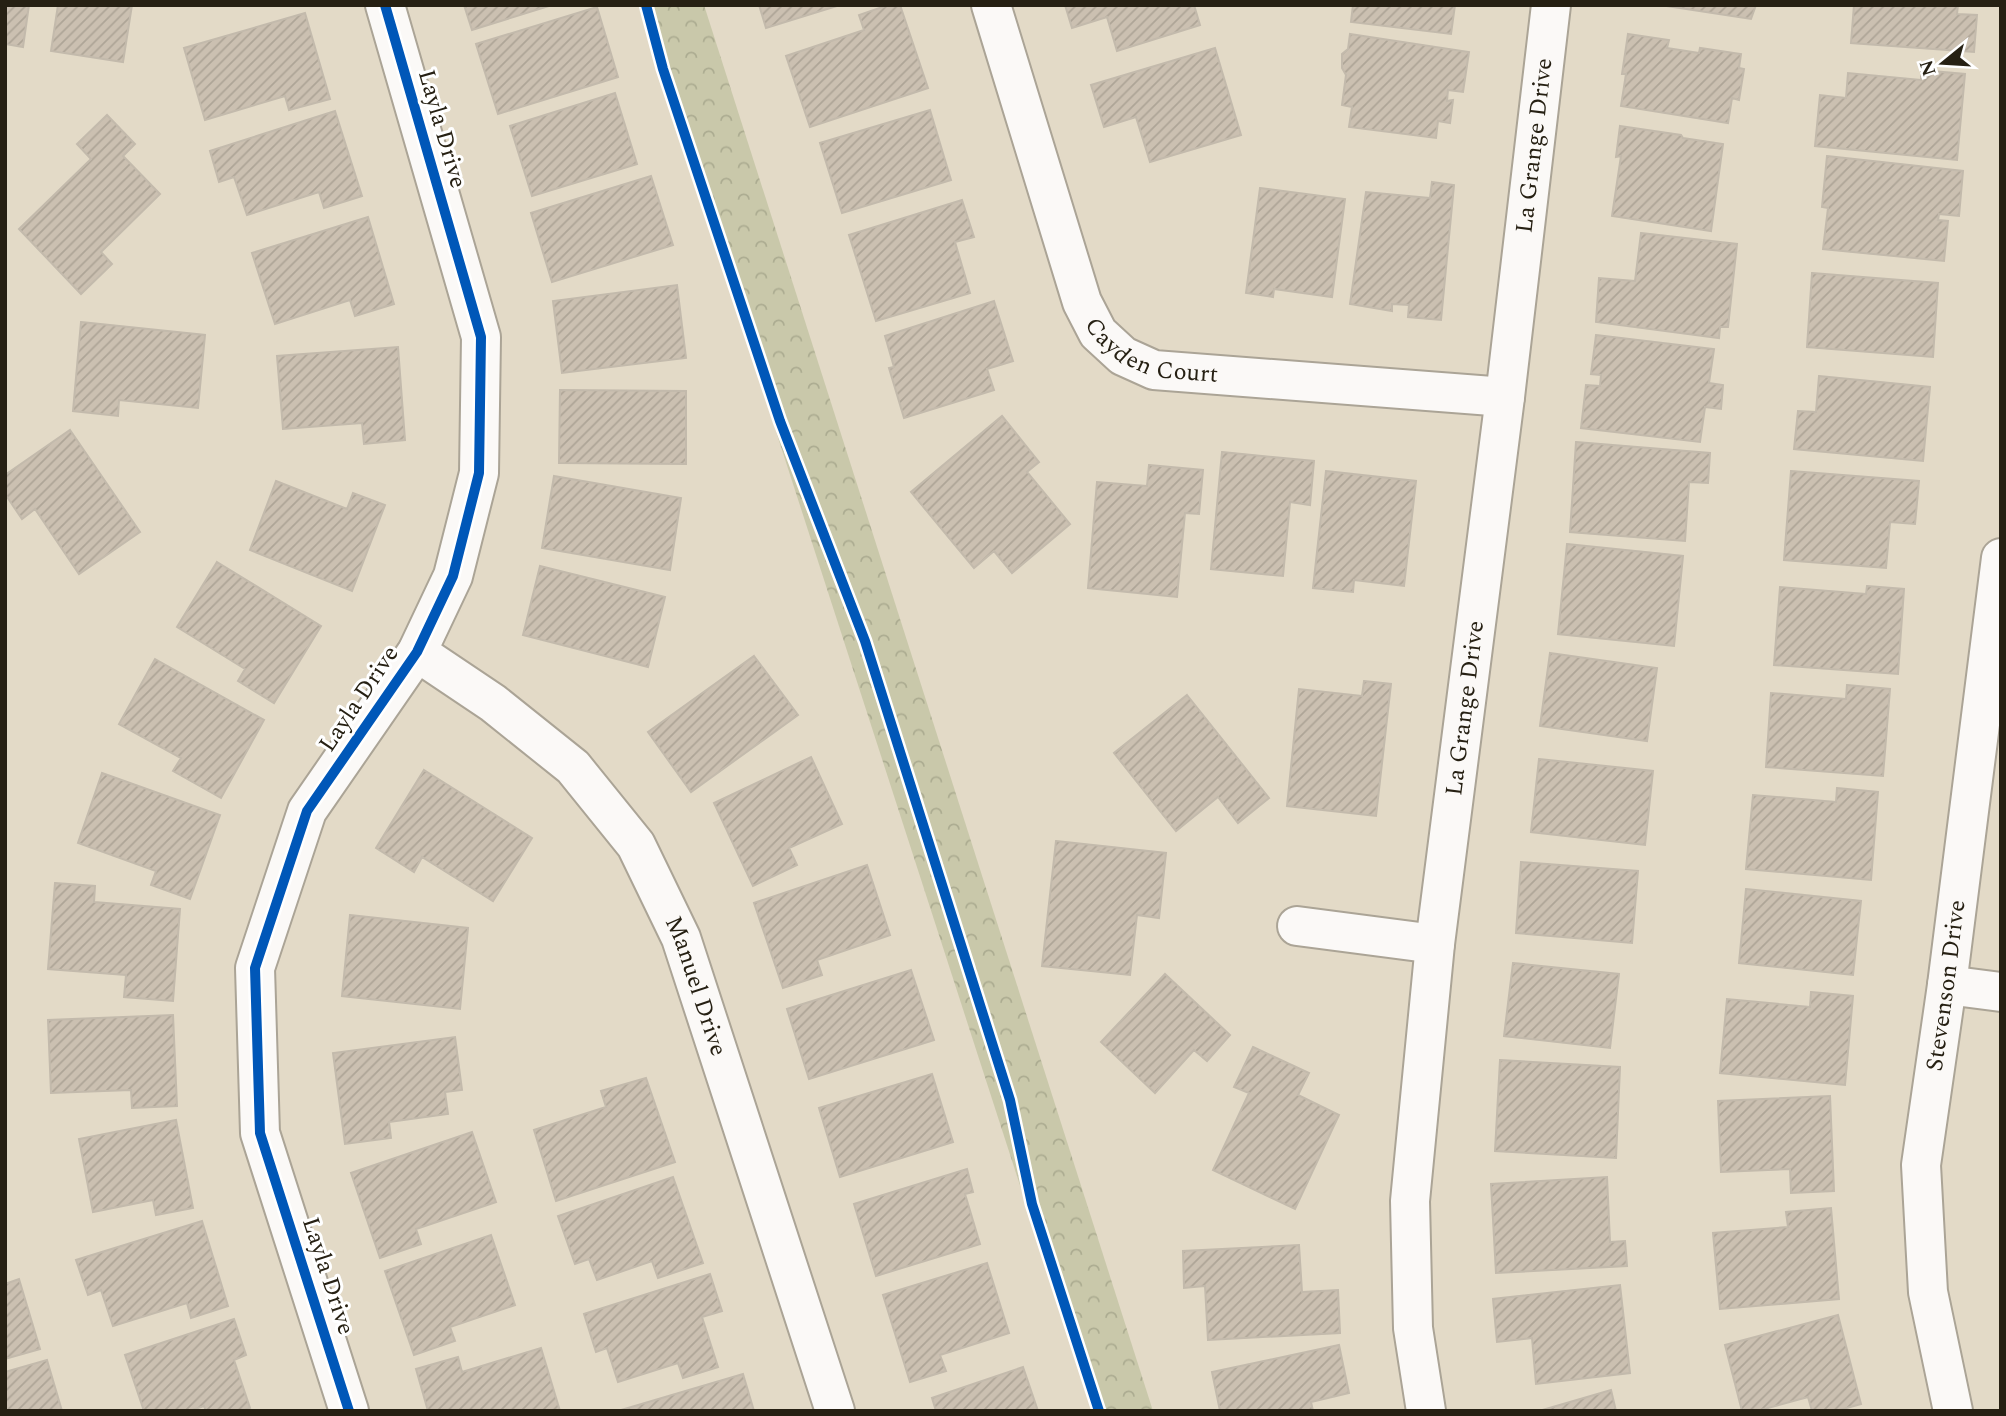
<svg xmlns="http://www.w3.org/2000/svg" width="2006" height="1416" viewBox="0 0 2006 1416" font-family="Spectral,serif">
<style>
.park{fill:url(#park-crowns)}
.building{fill:url(#building-hatch);stroke:#c3baac;stroke-width:2}
.lines{fill:none;stroke-linecap:round;stroke-linejoin:round}
.minor-casing{stroke:#aba496;stroke-width:42}
.minor{stroke:#fbf9f7;stroke-width:38}
.cycleway-casing{stroke:#fff;stroke-width:15}
.cycleway{stroke:#0057b8;stroke-width:10}
.labels{text-anchor:middle;dominant-baseline:central;stroke-width:6;stroke-linejoin:round;paint-order:stroke}
.street-label{font-size:24px;fill:#262013;stroke:#fff}
</style>
<defs>
<pattern id="park-crowns" width="20" height="18" patternUnits="userSpaceOnUse" patternTransform="scale(1.75)"><rect width="20" height="18" fill="#c9c8aa"/><path d="M2 6a3 3 0 1 1 6 0M12 15a3 3 0 1 1 6 0" fill="none" stroke="#acac91"/></pattern>
<pattern id="building-hatch" width="6" height="6" patternUnits="userSpaceOnUse" patternTransform="scale(1.75)"><rect width="6" height="6" fill="#cbc0b1"/><path d="M-1 1l2-2M0 6l6-6M5 7l2-2" fill="none" stroke="#aea597"/></pattern>
</defs>
<rect width="100%" height="100%" fill="#e3dac7"/>
<path class="park" d="M638 5H704L1153 1411H1093Z"/>
<path class="building" d="M5 5H29L23 47 5 44Z
M58 5H132L123 62 51 51Z
M464 5H552L472 30Z
M759 5H840L766 28Z
M888 5H900L928 88 810 127 786 56 864 30 859 15Z
M1065 5H1194L1200 25 1117 51 1107 17 1072 28Z
M1353 5H1455L1451 34 1351 22Z
M1660 5H1756L1751 19Z
M1854 5H1958L1957 14 1977 15 1974 52 1851 43Z
M597 7 618 77 498 114 476 44Z
M305 13 330 99 289 110 285 96 205 120 184 48Z
M1350 34 1469 52 1463 92 1448 90 1447 101 1453 100 1450 123 1438 121 1436 138 1349 127 1352 107 1342 105 1346 75 1342 68V54L1348 49Z
M1628 34 1669 40 1667 48 1699 53 1700 48 1741 54 1739 68 1744 69 1739 100 1732 98 1728 123 1621 106 1626 74H1622Z
M1215 48 1241 135 1150 162 1136 117 1104 127 1091 85Z
M1921 70 1965 74 1957 160 1815 146 1820 95 1846 98 1848 73 1921 80Z
M615 93 637 164 532 196 510 126Z
M930 110 951 180 842 213 820 143Z
M335 111 362 196 324 208 319 192 247 215 234 177 219 182 210 151Z
M107 115 135 144 123 156 160 194 101 252 112 264 81 294 19 229 91 159 77 144Z
M1620 126 1681 135 1683 138 1723 144 1711 231 1612 216 1621 156 1616 157Z
M1827 156 1963 171 1959 216 1939 214 1938 220 1948 221 1944 261 1823 249 1828 208 1822 207Z
M651 176 673 245 552 282 531 213Z
M1432 182 1454 185 1441 320 1408 317 1409 305 1392 304V311L1350 304 1366 192 1430 198Z
M1260 188 1345 199 1332 297 1274 289 1273 297 1246 293Z
M962 200 974 237 955 242 970 293 876 321 849 235Z
M368 217 394 304 355 316 350 300 275 324 252 253Z
M1641 233 1737 244 1728 327H1720L1719 338 1596 322 1599 278 1635 281Z
M1812 273 1938 283 1933 357 1807 347Z
M677 285 686 358 562 373 553 301Z
M994 301 1013 361 987 369 994 390 904 418 889 368 894 367 885 336Z
M81 322 205 335 198 408 119 400 118 416 73 411Z
M1596 335 1714 349 1709 383 1723 385 1721 409 1705 407 1700 442 1581 428 1586 385 1600 386 1601 375 1591 374Z
M398 347 405 440 364 444 362 423 283 429 277 356Z
M1819 376 1930 387 1923 461 1794 449 1798 411 1816 412Z
M560 390 686 391V464L559 463Z
M1002 416 1039 462 1027 472 1070 524 1012 573 994 551 974 568 911 492Z
M70 430 140 532 79 574 35 509 22 519 5 494V475Z
M1576 442 1710 453 1708 483 1689 482 1685 541 1570 532Z
M1222 452 1314 461 1310 505 1290 502 1283 576 1211 569Z
M1149 465 1203 470 1199 514 1185 513 1177 597 1088 588 1097 482 1147 486Z
M1326 471 1416 481 1404 586 1354 580 1353 592 1313 588Z
M1791 471 1919 481 1915 524 1890 522 1886 568 1784 560Z
M554 476 681 498 670 570 542 548Z
M276 481 347 509 353 493 385 505 352 591 250 550Z
M1567 544 1683 556 1674 646 1558 634Z
M217 562 321 626 274 703 238 681 245 669 177 627Z
M540 566 665 597 648 667 523 635Z
M1867 586 1904 589 1898 674 1774 665 1780 587 1866 594Z
M1550 653 1657 668 1647 741 1540 726Z
M754 656 798 715 691 792 648 732Z
M155 659 264 720 221 798 173 771 181 758 119 724Z
M1364 681 1391 684 1376 816 1287 806 1299 689 1362 696Z
M1847 685 1890 689 1883 776 1766 767 1771 693 1846 699Z
M1187 695 1269 798 1238 823 1218 797 1176 831 1114 753Z
M811 757 842 824 789 848 797 865 753 886 714 803Z
M1539 759 1653 771 1645 845 1531 832Z
M424 770 532 838 493 901 422 857 414 872 376 848Z
M102 773 220 815 190 899 151 885 156 871 78 843Z
M1837 788 1878 792 1871 880 1746 869 1753 795 1836 802Z
M1056 841 1166 853 1159 918 1137 915 1130 975 1042 966Z
M1521 862 1638 871 1632 943 1516 933Z
M867 865 890 935 817 960 822 975 783 988 754 903Z
M55 883 95 886 94 902 180 909 173 1001 124 997 126 975 48 969Z
M1746 889 1861 901 1853 975 1739 963Z
M350 915 468 928 460 1009 342 996Z
M1513 963 1619 974 1610 1048 1504 1036Z
M911 970 934 1040 809 1079 787 1009Z
M1165 974 1230 1035 1207 1061 1194 1050 1155 1093 1101 1042Z
M1811 992 1853 996 1845 1085 1720 1073 1727 999 1810 1007Z
M173 1015 177 1106 132 1108 131 1090 51 1093 48 1020Z
M455 1037 462 1090 445 1092 448 1114 389 1122 391 1138 345 1144 333 1053Z
M1253 1047 1309 1073 1298 1095 1339 1115 1295 1209 1213 1170 1249 1093 1234 1087Z
M1500 1060 1620 1067 1616 1158 1495 1151Z
M932 1074 953 1142 840 1177 819 1108Z
M646 1078 675 1162 556 1201 534 1130 606 1107 601 1091Z
M1830 1096 1834 1191 1791 1193 1790 1169 1721 1172 1718 1101Z
M176 1120 193 1208 156 1215 153 1200 93 1212 79 1139Z
M472 1132 496 1202 416 1229 421 1244 380 1258 351 1173Z
M967 1169 973 1192 965 1194 980 1244 876 1276 854 1204Z
M673 1177 703 1263 658 1278 652 1261 597 1280 589 1259 575 1264 558 1216Z
M1607 1177 1610 1242 1625 1241 1627 1266 1496 1273 1491 1184Z
M1831 1208 1839 1299 1720 1309 1713 1233 1788 1227 1786 1212Z
M202 1221 228 1306 191 1318 187 1303 113 1326 101 1290 88 1295 76 1260Z
M491 1235 515 1305 450 1327 455 1341 414 1355 385 1271Z
M1299 1245 1302 1292 1338 1290 1340 1333 1208 1340 1205 1286 1184 1288 1183 1251Z
M987 1263 1009 1333 940 1355 946 1371 910 1382 883 1295Z
M710 1274 722 1311 702 1317 718 1367 683 1378 678 1363 618 1382 607 1348 596 1352 584 1314Z
M19 1279 40 1349 5 1359V1284Z
M1620 1285 1630 1373 1536 1384 1532 1338 1497 1342 1493 1299Z
M1838 1315 1861 1404 1836 1411H1812L1808 1397 1757 1411H1742L1725 1345Z
M234 1319 246 1355 234 1360 250 1408 242 1411H206L204 1406 189 1411H144L125 1355Z
M1339 1345 1349 1393 1311 1402 1313 1411H1220L1212 1372Z
M541 1348 560 1411H428L416 1369 458 1357 462 1372Z
M47 1360 62 1411H5V1372Z
M1023 1367 1038 1411H936L932 1398Z
M743 1374 754 1411H621V1410Z
M1611 1390 1616 1411H1539Z"/>
<g class="lines">
<defs>
<g id="minor">
<path id="s1" d="M991 5 1082 302 1098 333 1123 356 1154 370 1505 397"/>
<path id="s2" d="M417 652 493 703 573 767 636 845 681 938 835 1411"/>
<path d="M1297 926 1435 944"/>
<path d="M1947 985 2001 992"/>
<path d="M349 1411 260 1133 255 968 307 811 417 652 453 576 479 473 481 337 385 5"/>
<path id="s3" d="M1426 1411 1413 1328 1410 1201 1435 944 1505 397 1551 5"/>
<path id="s4" d="M1953 1411 1928 1292 1921 1165 1947 985 2001 558"/>
</g>
</defs>
<use href="#minor" class="minor-casing"/>
<use href="#minor" class="minor"/>
<defs>
<path id="cycleway" d="M646 5 663 69 780 421 865 641 1010 1100 1032 1204 1099 1411
M349 1411 260 1133 255 968 307 811 417 652 453 576 479 473 481 337 385 5"/>
</defs>
<use href="#cycleway" class="cycleway-casing"/>
<use href="#cycleway" class="cycleway"/>
</g>
<g class="labels">
<g class="street-label">
<text transform="translate(442 129) rotate(74)">Layla Drive</text>
<text stroke="none"><textPath href="#s3" startOffset="1274">La Grange Drive</textPath></text>
<text stroke="none"><textPath href="#s1" startOffset="404">Cayden Court</textPath></text>
<text transform="translate(359 699) rotate(-56)">Layla Drive</text>
<text stroke="none"><textPath href="#s3" startOffset="707">La Grange Drive</textPath></text>
<text stroke="none"><textPath href="#s4" startOffset="430">Stevenson Drive</textPath></text>
<text stroke="none"><textPath href="#s2" startOffset="448">Manuel Drive</textPath></text>
<text transform="translate(328 1276) rotate(72)">Layla Drive</text>
</g>
</g>
<rect width="2006" height="1416" fill="none" stroke="#262013" stroke-width="14"/>
<g transform="translate(1943 63) rotate(252)" stroke="#ffffff" stroke-width="5" paint-order="stroke">
<path d="M0-5L12 26L0 18L-12 26Z" fill="#262013"/>
<text y="-10" font-size="19" font-weight="bold" text-anchor="middle" fill="#262013">N</text>
</g>
</svg>
